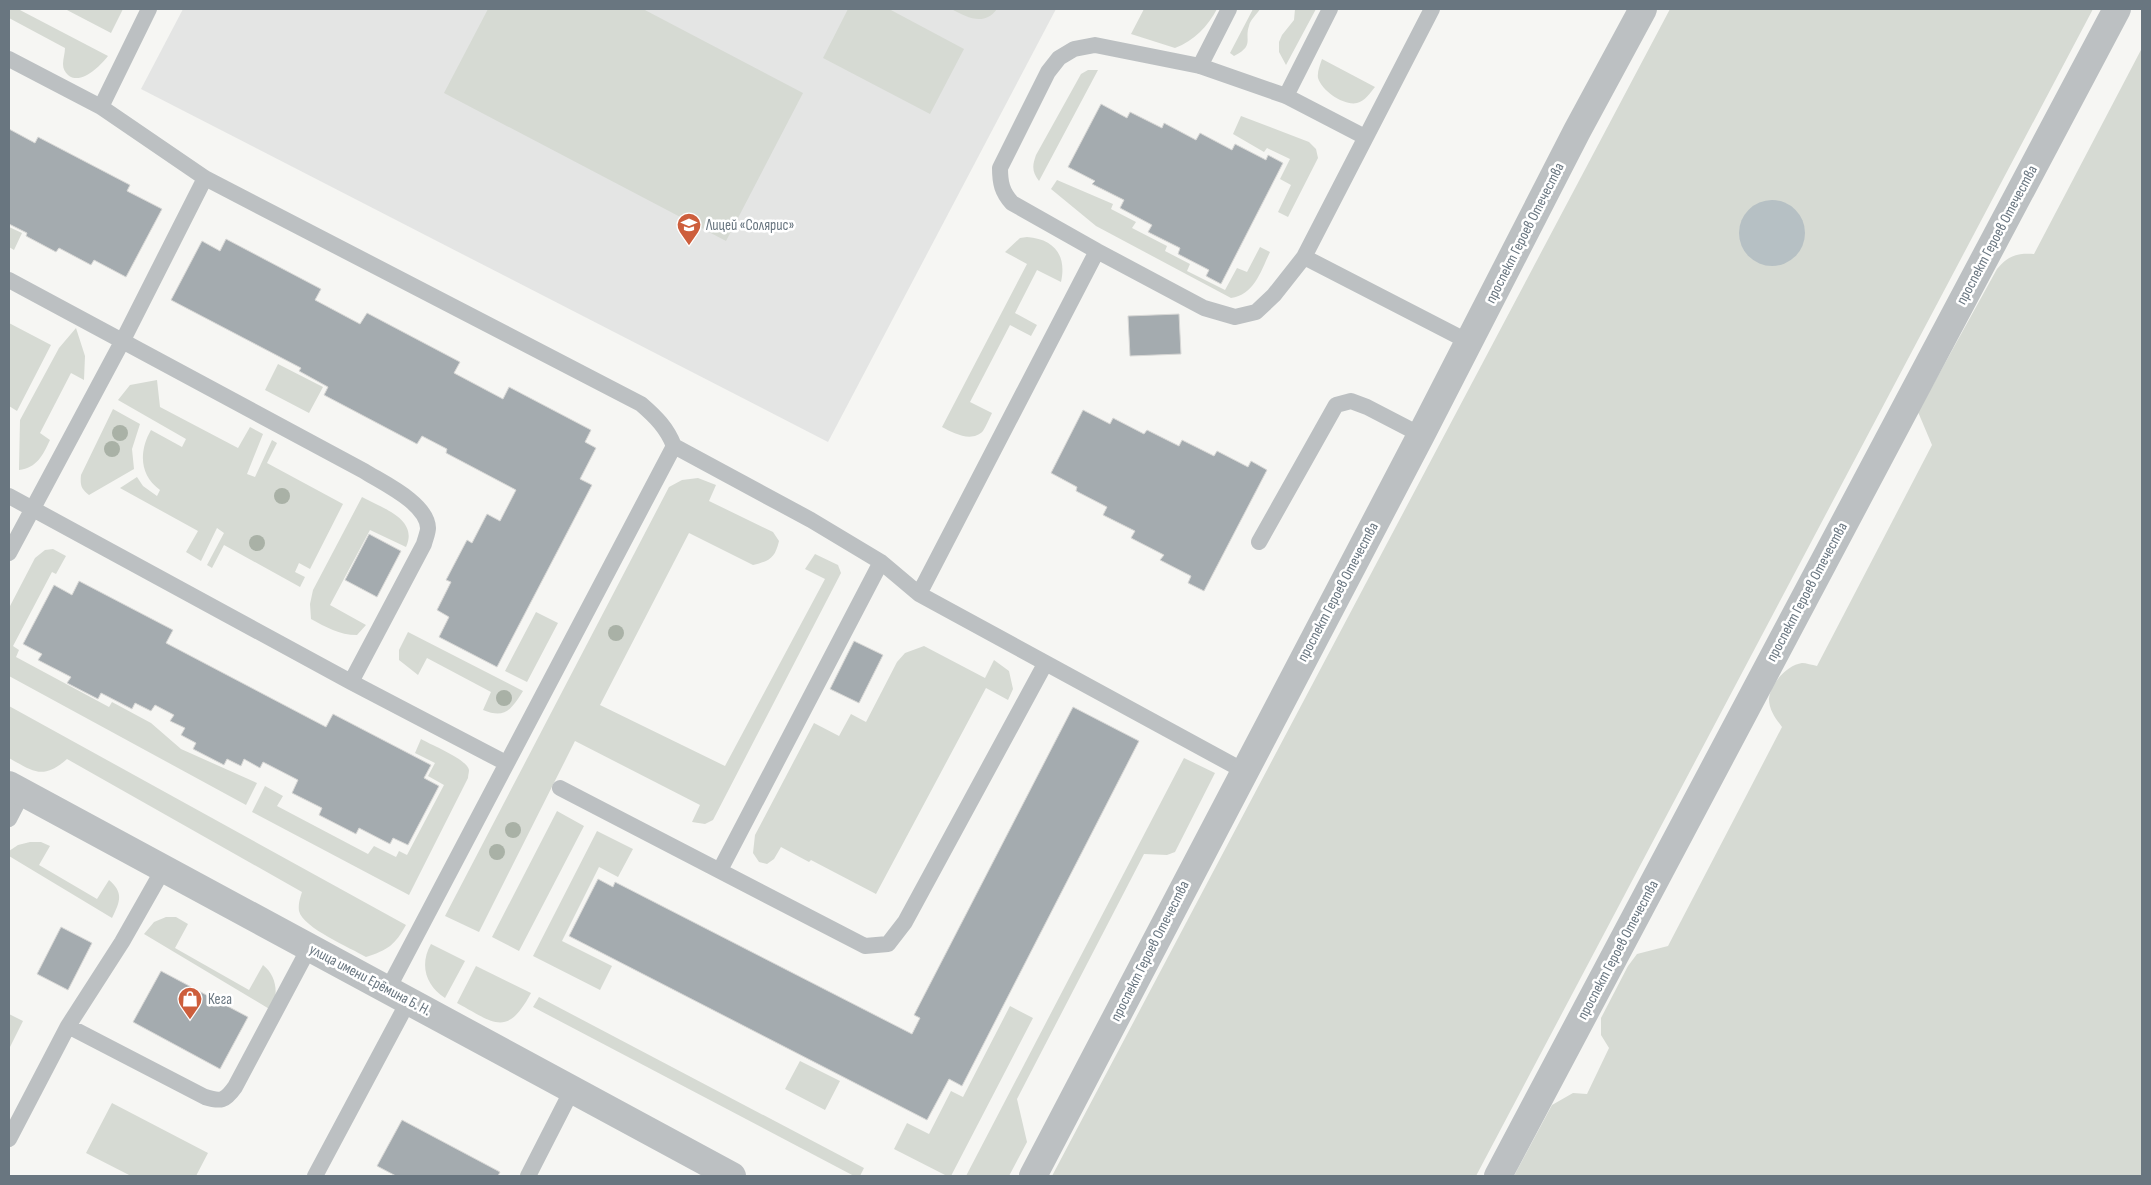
<svg xmlns="http://www.w3.org/2000/svg" width="2151" height="1185" viewBox="0 0 2151 1185" font-family="'Sofia Sans Condensed',sans-serif">
<style>
.built{fill:#e4e5e4}
.green{fill:#d6dad3}
.water{fill:#b6c0c4}
.building{fill:#a4abaf;stroke:#d8d8d6}
.lines{fill:none;stroke-linecap:round;stroke-linejoin:round}
.service{stroke:#bcc0c2;stroke-width:16}
.minor{stroke:#bcc0c2;stroke-width:28}
.tree{fill:#a9b1a6}
.labels{text-anchor:middle;dominant-baseline:central;stroke-width:5;stroke-linejoin:round;paint-order:stroke}
.poi-label{font-size:15px;fill:#697680;stroke:#fff;text-anchor:start}
.street-label{font-size:15px;fill:#697680;stroke:#fff}
</style>
<rect width="100%" height="100%" fill="#f6f6f3"/>
<path class="built" d="M183 9H1056L828 442 141 89Z"/>
<path class="green" d="M9 9H18L108 56C101 65 81 86 68 75 65 72 63 69 63 64 63 59 65 53 65 48L9 18Z
M65 9H123L111 33Z
M488 9H643L803 93 726 241 444 93Z
M848 9H889L964 49 930 114 823 58Z
M951 9H997C984 27 967 17 951 9Z
M1144 9H1217C1208 26 1194 41 1175 48L1131 34Z
M1253 9H1260C1257 14 1250 20 1249 26 1244 40 1255 45 1234 56L1230 53Z
M1295 9H1316L1286 65 1279 52V42L1282 35 1294 20Z
M1670 9H2093L1476 1176H1052Z
M2142 48V1176H1514L1552 1105 1573 1093 1587 1094 1609 1048 1601 1035V1018L1628 966 1637 954 1668 946 1782 727C1776 719 1769 710 1769 699 1770 684 1787 665 1802 663 1806 663 1812 665 1817 666L1932 445 1918 412 1997 269C2008 256 2016 253 2034 254Z
M1322 59 1375 87C1370 93 1365 101 1357 103 1344 106 1322 91 1318 78 1317 72 1320 65 1322 59Z
M1088 70H1098L1039 181C1032 172 1032 166 1036 155L1081 74Z
M1241 116 1309 142 1316 149 1318 158 1288 217 1278 212 1291 185 1280 179 1290 159 1267 148 1264 152 1233 134Z
M1057 180 1113 204 1111 209 1136 222 1132 228 1167 246 1165 251 1190 264 1187 271 1225 290 1237 268 1247 272 1260 247 1270 252C1261 271 1254 295 1231 298L1096 226 1051 189Z
M9 227 22 233 14 250 9 247Z
M1027 237C1054 239 1067 255 1061 282L1037 270 1015 313 1037 325 1031 336 1010 325 970 402 992 413C989 419 986 426 983 431 972 443 953 433 942 427L1027 264 1005 252 1020 238Z
M9 323 51 345 17 411 9 406Z
M76 328 85 356 84 380 71 373 40 433 50 440C43 455 37 468 19 470L20 420 59 348Z
M278 364 323 387 309 413 265 390Z
M157 380 160 407 238 448 250 427 263 434 247 474 255 477 272 440 277 443 267 463 343 504 310 569 299 563 295 572 305 577 300 587 224 545 212 568 207 565 224 533 217 528 201 561 186 552 198 531 120 488 137 477 143 486 157 496 160 490C139 475 139 451 151 430L182 447 186 439 118 400 130 385Z
M113 409 140 424 132 449 134 469 89 495C81 489 80 485 81 475Z
M698 478 716 485 709 501 773 532 779 541C775 558 770 561 753 565L689 533 600 705 725 766 825 579 805 569 815 554 838 565 841 573 713 820 705 824 692 822 700 805 575 741 479 932 445 916 669 487 682 480Z
M362 497C382 508 419 519 406 547L370 530 330 605 366 625 357 635C339 635 326 627 311 619L310 604 313 590Z
M53 549 66 556 56 574 52 572 13 646 19 650 16 657 109 707 112 702 151 723 181 749 257 783 246 805 9 676V608L35 558 45 550Z
M536 612 558 623 527 682 505 671Z
M408 632 523 691C511 710 505 719 483 710L491 692 427 658 418 675 399 660V650Z
M924 646 985 678 994 660 1009 671 1013 689 1008 700 986 688 876 894 811 860 809 862 781 847 774 859 767 864 759 862 753 853 755 835 814 723 839 736 851 714 866 722 897 662 905 653Z
M9 706 406 925C395 945 388 950 366 957 351 948 303 928 299 911 298 904 300 898 302 892L67 759C43 780 34 772 9 758Z
M421 739C431 745 467 759 469 770 469 773 468 775 468 778L409 895 252 812 265 786 283 796 277 806 368 854 374 846 396 857 399 851 407 855 444 785 428 776 435 763 415 753Z
M1184 758 1215 773 1175 852 1167 855 1144 854 1017 1099 1027 1142 1009 1176H966Z
M557 811 584 826 519 951 492 937Z
M597 831 633 849 618 877 599 867 562 941 612 966 600 990 533 956Z
M30 842H41L50 846 39 865 97 899 109 880C124 893 120 901 112 918L9 856V851L18 845Z
M166 917H176L188 924 175 948 249 990 263 965C277 976 279 995 271 1010L144 934 154 922Z
M431 944 465 961 445 998C426 986 419 965 431 944Z
M476 966 531 993C507 1038 494 1023 457 1003Z
M539 997 864 1168 860 1176H854L533 1007Z
M1010 1006 1033 1018 951 1176H947L894 1149 907 1123 929 1134 951 1091 963 1097Z
M9 1014 23 1021 9 1049Z
M800 1061 840 1081 825 1110 785 1089Z
M112 1103 208 1153 196 1176H131L86 1153Z"/>
<path class="water" d="M1739 233a33 33 0 1 1 66 0a33 33 0 1 1-66 0Z"/>
<path class="building" d="M1101 104 1127 118 1130 112 1162 128 1164 123 1196 140 1200 133 1232 150 1235 144 1266 160 1268 155 1283 163 1221 284 1206 276 1209 270 1178 254 1180 248 1148 232 1152 225 1120 208 1124 200 1092 184 1095 181 1068 167Z
M9 129 35 143 38 137 130 185 127 191 162 209 126 277 94 260 91 265 59 248 56 252 26 236 27 233 9 224Z
M226 239 321 289 315 300 360 324 367 313 460 362 454 373 503 399 509 387 591 430 585 442 596 448 580 479 592 485 497 667 439 637 449 617 437 610 451 582 446 580 467 540 472 543 487 514 500 521 516 490 446 453 447 449 422 436 417 444 324 395 328 387 299 371 301 368 171 300 202 241 220 251Z
M1179 314 1181 354 1130 356 1128 316Z
M1083 410 1110 424 1113 418 1144 434 1147 430 1179 446 1182 440 1214 456 1217 451 1248 467 1251 461 1267 470 1204 591 1188 583 1191 576 1160 560 1164 555 1131 538 1135 531 1103 515 1107 507 1076 491 1077 487 1051 473Z
M369 534 401 551 377 597 345 580Z
M79 581 173 630 166 643 326 727 333 714 431 765 424 778 439 786 408 845 393 838 390 844 359 828 356 834 319 815 322 808 292 793 298 780 263 762 260 768 244 759 241 766 227 759 224 765 193 749 196 743 181 735 185 728 170 721 174 715 155 705 151 711 135 703 132 709 101 693 98 699 67 683 71 677 38 660 42 654 23 644 54 585 72 595Z
M854 641 883 655 859 703 830 689Z
M1073 707 1139 741 962 1086 949 1079 927 1120 569 936 598 879 613 887 615 882 912 1034 920 1018 914 1015Z
M61 927 92 943 68 990 37 974Z
M161 971 248 1017 220 1069 133 1022Z
M402 1120 500 1172 498 1176H396L377 1166Z"/>
<g class="lines">
<path class="service" d="M9 59 101 107 205 178 641 404C656 417 667 428 674 446L388 989
M1200 66 1229 9
M1286 96 1330 9
M101 107 149 9
M1365 137 1286 96 1200 66 1095 45 1074 49 1059 58 1048 72 1000 168C1000 183 1002 192 1012 203L1097 251 1204 308 1235 317 1256 312 1274 295 1304 257 1432 9
M1304 257 1469 342
M9 280 364 471C383 483 427 503 428 528 428 533 425 539 424 544L351 682
M674 446 811 520 881 562 919 594 1244 771
M9 496 351 682 506 763
M1259 542 1336 405 1351 401 1367 407 1421 435
M9 553 123 340 205 178
M919 594 1097 251
M560 788 865 946 888 944 905 922 1045 664
M9 819 23 792
M720 870 881 562
M68 1026 205 1097C221 1102 225 1101 235 1087L309 948
M9 1139 68 1026 122 942 164 868
M315 1176 409 1000
M528 1176 572 1090"/>
<path class="minor" d="M9 785 732 1176
M1033 1176 1421 435 1577 131 1643 9
M1498 1176 2117 9"/>
</g>
<g class="tree">
<circle cx="120" cy="433" r="8"/>
<circle cx="112" cy="449" r="8"/>
<circle cx="282" cy="496" r="8"/>
<circle cx="257" cy="543" r="8"/>
<circle cx="616" cy="633" r="8"/>
<circle cx="504" cy="698" r="8"/>
<circle cx="513" cy="830" r="8"/>
<circle cx="497" cy="852" r="8"/>
</g>
<defs>
<symbol id="school-pin" viewBox="-11 -11 22 30"><path d="M0 17L-7.5 6A9.5 9.5 0 1 1 7.5 6Z" fill="#cd5e3c" stroke="#fff"/><path d="M0-5L7-2L0 1L-7-2ZM-4 1L0 2.5L4 1V4Q0 6-4 4Z" fill="#fff"/></symbol>
<symbol id="shop-pin" viewBox="-11 -11 22 30"><path d="M0 17L-7.5 6A9.5 9.5 0 1 1 7.5 6Z" fill="#cd5e3c" stroke="#fff"/><path d="M-5-2.5h2.3a2.7 3.5 0 0 1 5.4 0H5L5.5 6h-11ZM-1.5-2.5h3a1.5 2.3 0 0 0-3 0Z" fill="#fff"/></symbol>
</defs>
<g fill-rule="evenodd">
<use href="#school-pin" x="675" y="211" width="28" height="38"/>
<use href="#shop-pin" x="176" y="985" width="28" height="38"/>
</g>
<g class="labels">
<g class="poi-label">
<text x="706" y="225">Лицей «Солярис»</text>
<text x="208" y="999">Кега</text>
</g>
<g class="street-label">
<text transform="translate(1525 233) rotate(-63)">проспект Героев Отечества</text>
<text transform="translate(1997 235) rotate(-62)">проспект Героев Отечества</text>
<text transform="translate(1338 592) rotate(-62)">проспект Героев Отечества</text>
<text transform="translate(1807 592) rotate(-62)">проспект Героев Отечества</text>
<text transform="translate(1618 950) rotate(-62)">проспект Героев Отечества</text>
<text transform="translate(1150 951) rotate(-63)">проспект Героев Отечества</text>
<text transform="translate(370 980) rotate(28)">улица имени Ерёмина Б. Н.</text>
</g>
</g>
<rect width="2151" height="1185" fill="none" stroke="#697680" stroke-width="20"/>
</svg>
